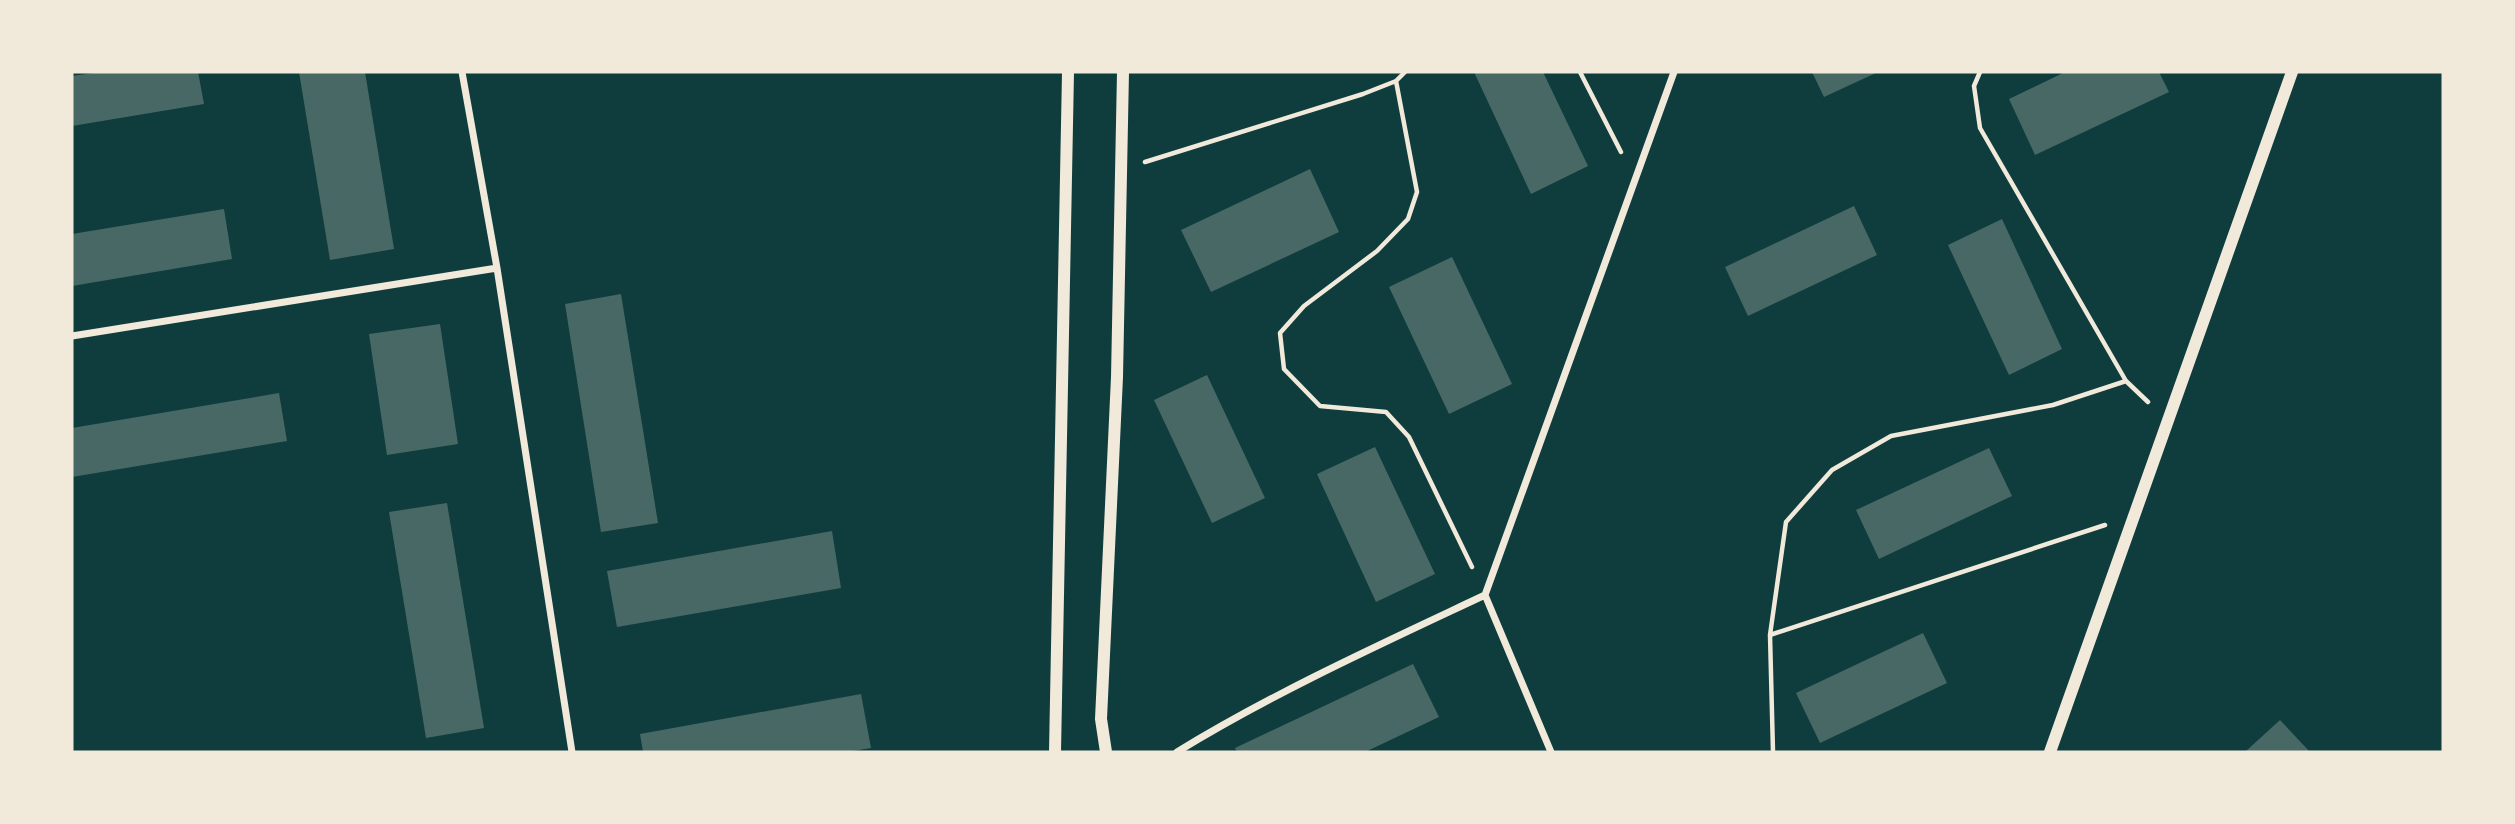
<svg xmlns="http://www.w3.org/2000/svg" width="2515" height="824" viewBox="0 0 2515 824" font-family="Rubik,sans-serif">
<style>
.building{fill:#486865}
.lines{fill:none;stroke-linecap:round;stroke-linejoin:round}
.path{stroke:#f1e9da;stroke-width:4.5}
.minor{stroke:#f1e9da;stroke-width:7}
.tertiary{stroke:#f1e9da;stroke-width:12}
</style>
<rect width="100%" height="100%" fill="#0f3d3e"/>
<path class="building" d="M100 72H198L204 104 72 126V76Z
M299 72H365L394 249 330 260Z
M1474 72H1543L1588 166 1531 194Z
M1812 72H1878L1824 97Z
M2065 72H2159L2169 92 2035 155 2009 99Z
M1310 169 1339 232 1211 292 1181 230Z
M1854 206 1877 255 1748 316 1725 267Z
M224 209 232 259 72 286V234Z
M2002 219 2062 349 2009 375 1948 245Z
M1452 257 1512 384 1449 414 1389 287Z
M621 294 658 523 601 532 565 304Z
M440 324 458 444 387 455 369 334Z
M1207 375 1265 498 1212 523 1154 400Z
M279 393 287 441 72 477V428Z
M1375 447 1435 574 1376 602 1317 474Z
M1989 448 2012 496 1879 559 1856 510Z
M447 503 484 728 426 738 389 512Z
M832 531 841 588 617 627 607 571Z
M1923 633 1947 683 1820 743 1796 693Z
M1413 664 1439 717 1365 752H1237L1235 748Z
M861 694 871 748 847 752H643L640 734Z
M2280 720 2310 752H2245Z"/>
<g class="lines">
<path class="path" d="M1580 72 1621 152
M1980 72 1974 86 1980 128 2126 381 2148 402
M1396 81 1417 192 1408 219 1377 251 1304 306 1280 333 1284 369 1320 406 1386 412 1409 437 1472 567
M1145 162 1363 94 1396 81 1405 72
M1770 635 2105 525
M1773 752 1770 635 1786 522 1832 470 1891 436 2053 405 2126 381"/>
<path class="minor" d="M462 72 497 268 572 752
M72 336 497 268
M1177 752C1275 692 1381 644 1485 595
M1551 752 1485 595 1674 72"/>
<path class="tertiary" d="M1055 752 1068 72
M1106 752 1101 719 1117 377 1123 72
M2050 752 2292 72"/>
</g>
<rect width="2515" height="824" fill="none" stroke="#f1e9da" stroke-width="147"/>
</svg>
